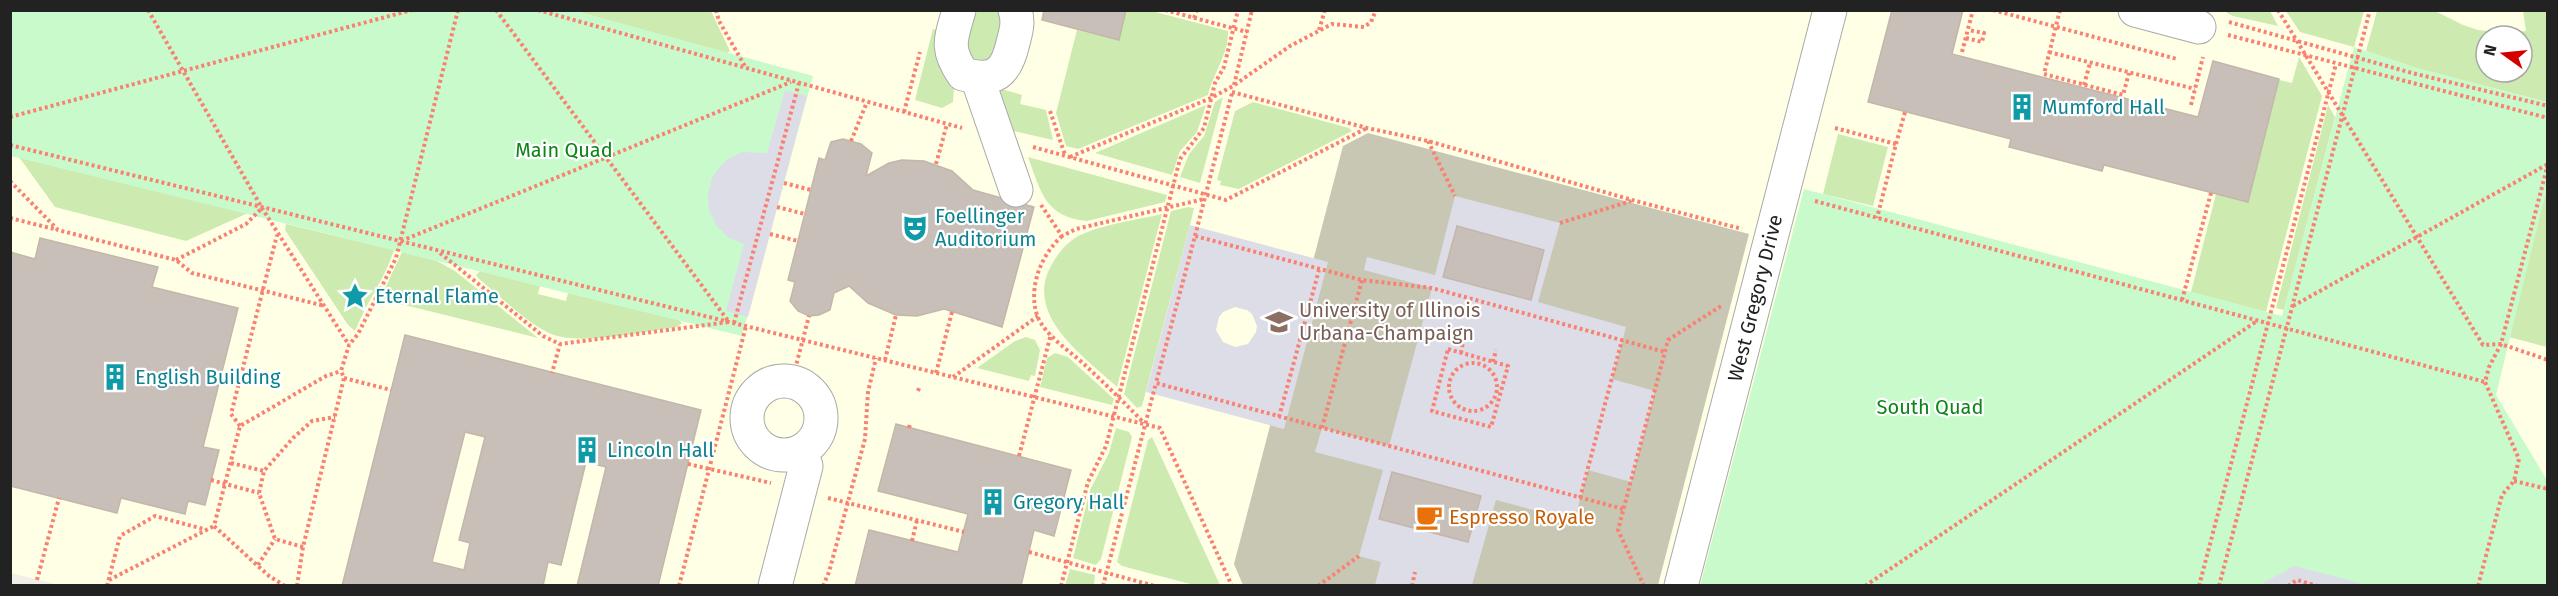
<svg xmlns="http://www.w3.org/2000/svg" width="2558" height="596" viewBox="0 0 2558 596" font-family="'Fira Sans',sans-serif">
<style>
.education{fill:#ffffe5;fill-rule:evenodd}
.construction{fill:#c7c7b4}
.grass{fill:#cdebb0;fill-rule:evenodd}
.park{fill:#c8facc}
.plaza{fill:#dddde8;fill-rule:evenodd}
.building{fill:#c7bfb8;stroke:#c4b6ab;stroke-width:1.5;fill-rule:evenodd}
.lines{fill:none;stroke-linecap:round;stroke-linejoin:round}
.minor-casing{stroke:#a9a9a9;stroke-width:35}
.path{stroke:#fa8072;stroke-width:4;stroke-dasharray:3 3;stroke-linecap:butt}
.minor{stroke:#fff;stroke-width:33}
.labels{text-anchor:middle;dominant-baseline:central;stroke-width:4.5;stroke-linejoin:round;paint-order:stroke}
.culture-label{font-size:20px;fill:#0d838f;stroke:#fff;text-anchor:start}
.park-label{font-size:20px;fill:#0c8416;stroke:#fff}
.street-label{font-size:20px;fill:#222;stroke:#fff}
.education-label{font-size:20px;fill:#785e54;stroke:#fff;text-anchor:start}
.food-label{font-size:20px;fill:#c56008;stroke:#fff;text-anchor:start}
</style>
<rect width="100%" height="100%" fill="#f2efe9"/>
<path class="education" d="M11 11H2547V585L63 586 11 573ZM2486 36H2522V72H2486Z"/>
<path class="construction" d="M1368 133 1749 234 1658 585H1243L1234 564 1343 146Z"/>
<path class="grass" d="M976 10H1000L1005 17 996 64 964 58 969 20Z
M1148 10 1228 31C1229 53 1213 74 1208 95L1078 149 1066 146 1056 113 1077 30 1118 40 1126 11Z
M575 11H711L730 51 727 53Z
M2227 11H2270L2278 26 2233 16 2227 13Z
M2286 11H2364L2354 47 2300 32Z
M2377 11H2435L2463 25 2478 30 2506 33 2526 31 2523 11H2547V102L2416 68 2366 51ZM2486 36H2522V72H2486Z
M933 29 939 31 954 87 953 102 942 108 915 100Z
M2299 57 2322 96 2266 312 2191 292 2216 194 2248 202 2279 80 2292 83Z
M1001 89 1022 95 1020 104 1046 110 1053 140 1009 130 993 92Z
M1223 97 1200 183 1180 177 1189 154 1204 136 1215 102Z
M1253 102 1349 128 1352 131 1239 189 1220 185 1221 181 1217 180 1235 111Z
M1206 105 1197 132 1180 151 1172 175 1095 153Z
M2328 105 2335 117 2284 310 2276 308Z
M1838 134 1888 147 1873 206 1823 194Z
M19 157 248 213 186 241 55 207Z
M1028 157 1167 195 1165 202 1087 221C1045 217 1041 192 1028 157Z
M2547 187V347L2509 337Z
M1188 207 1194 208 1190 225 1142 406 1137 408 1124 394 1171 211Z
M1162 214 1117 387C1085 357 1022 315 1052 264 1059 251 1071 238 1085 233 1109 223 1137 220 1162 214Z
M286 224 394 250C385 279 366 303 355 331L348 325 285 230Z
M402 252 437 261 455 271 538 338 380 299Z
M480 271 540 286 538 294 566 301 568 293 679 320 682 323 677 327C645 331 577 347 549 333 527 323 499 295 479 279L476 275Z
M1026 337 1035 340 1040 350 1035 376 1031 375 1029 381 977 368 1015 341Z
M1055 353 1068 357 1114 399 1112 405 1040 387 1047 358Z
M1116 428 1129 432 1132 437 1101 559 1096 565 1073 558 1090 490 1109 453Z
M1152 437 1153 439 1220 585H1194L1122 566 1117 562 1148 440Z
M1070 569 1095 575 1094 585H1065Z"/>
<path class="park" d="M11 11H575L813 76 742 336 11 156Z
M2354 47 2416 68 2547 102V187L2496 395 2547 480V585L1700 586 1804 189 2282 316Z"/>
<path class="plaza" d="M785 90 807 96 748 317 726 311 744 244 728 237 716 225 709 210 708 194 712 178 722 164 728 159 743 152 767 153Z
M1455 196 1560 223 1538 302 1626 327 1612 379 1655 391 1631 482 1588 470 1574 521 1496 500 1472 585H1375L1381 562 1359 556 1383 470 1315 452 1322 428 1389 446 1432 288 1364 270 1367 257 1435 275ZM1457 227 1544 250 1531 300 1444 277ZM1392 472 1481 496 1468 542 1380 519Z
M1190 225 1328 262 1284 429 1146 392ZM1235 307 1247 310 1252 314 1257 326 1256 332 1248 344 1235 347 1223 342 1216 330 1219 317 1223 312Z
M2294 566 2360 583 2362 585H2260Z"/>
<path class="building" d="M1044 10H1126L1119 40 1042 20Z
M1892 10H1963L1952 54 2198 117 2213 61 2279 79 2248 202 2104 165 2102 171 2009 147 2011 139 1868 102Z
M843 139 861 144 872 153 866 176 889 163 902 160 924 161 952 171 973 190 1034 207 1002 327 944 309 917 316 896 315 868 303 849 286 834 293 830 310 819 315 809 316 798 311 790 301 795 282 788 280 819 158 825 160 831 142Z
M1457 226 1544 250 1531 300 1443 277Z
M40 238 158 267 152 287 238 308 203 447 219 450 205 505 188 501 185 514 121 498 117 513 10 486V252L35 259Z
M405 335 701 410 658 586H577L606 467 586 462 561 565 548 562 543 586H342ZM465 432 485 437 459 540 470 543 464 570 432 562Z
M896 424 1071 470 1054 536 1034 530 1021 586H855L869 530 958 552 968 514 878 491Z
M1392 472 1481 496 1468 542 1379 519Z"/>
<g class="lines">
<defs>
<path id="minor" d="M959 10C951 39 945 48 963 74 995 83 1006 73 1013 43 1016 31 1019 23 1015 10
M2135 10 2199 27
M977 77 1016 190
M747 418a37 37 0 1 1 74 0a37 37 0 1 1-74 0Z
M775 586 806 466 801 451
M1681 586 1830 10"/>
</defs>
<use href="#minor" class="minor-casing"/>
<path class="path" d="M148 10 262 208 349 345
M496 10 729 322 560 344
M538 10 962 128
M716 10 719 21 746 68
M1165 10 1247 32
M1993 10 2177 59
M2060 10 2044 74 2123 95 2129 73
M2278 10 2483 345 2501 344 2548 360
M1194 18 1197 10
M2229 22 2412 73 2548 106
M1319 30 1325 10
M2228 35 2548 118
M1966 38 1982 42 1984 33 1968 30
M1962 52 1973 10
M2049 52 2195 89
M1234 85 1252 10
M2084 85 2090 63
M1232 92 1367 128 1428 141 1632 200 1742 229
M2191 105 2203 57
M1050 111 1065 155
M904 112 920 52
M10 117 412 10
M1835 128 1896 144 1877 218
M851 141 867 102
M1428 141 1455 196
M1896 144 1905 112
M10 145 1160 428 1232 586
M1033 147 1226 200 1367 128
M1070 157 1211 98 1233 86 1290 46 1332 24 1364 27 1371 22 1376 10
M936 164 947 124
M10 181 58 230 176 260 192 273 325 306
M784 183 811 190
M1815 201 2485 382
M1041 205 1062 236 1076 229 1204 199
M777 207 805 214
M10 218 58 230
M1560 223 1631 201
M770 234 798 241
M1062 236C1041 255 1028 287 1037 315 1044 335 1070 351 1085 365 1105 384 1125 403 1144 423
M1195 236 1232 93
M401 241 791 82
M440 253 543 336 560 344 552 373
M176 260 246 224 262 208
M2182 300 2211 193
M2293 306 2548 164
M734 323 799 83
M1448 349 1508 366 1491 427 1432 411Z
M1461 353 1463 342
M885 360 896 315
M1493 362 1496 350
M1449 387a24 24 0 1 1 48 0a24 24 0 1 1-48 0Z
M936 373 952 312
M953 377 1038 316
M344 378 391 390
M792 381 809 316
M918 391 919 388
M1279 417 1319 270
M240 426 231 414 277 235
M909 428 910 424
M1322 428 1362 280
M1019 456 1051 334
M231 463 264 471
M688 464 771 483
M211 480 259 493
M2514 481 2548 489
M828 498 964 532
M1580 498 1622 340
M1623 509 1156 383 1195 236 1362 280 1432 288 1665 352
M912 541 917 520
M303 547 275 539 259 493 264 471 293 438 312 421 335 417
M1029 552 1155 586
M258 565 275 539
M37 580 59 498
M109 580 214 526
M107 586 120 536 155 516 207 530
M285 586 269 576 214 526 240 426 326 376 341 371
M297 586 303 547 344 378 341 371 349 345 358 334 396 258 458 10
M679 586 746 326
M823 586 829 572 865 439 868 392 876 358
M1061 586 1088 482 1106 446 1180 159 1204 128 1215 83 1224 67 1238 10
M1103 586 1156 383
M1318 586 1359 556
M1412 586 1415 572
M1644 586 1618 530 1668 340 1721 306
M1865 586 2257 321
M2199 586 2336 64
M2219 586 2370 10
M2288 586 2297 580 2317 586
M2478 586 2502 495 2514 481 2519 459 2485 382 2489 367 2501 344 2548 164"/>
<use href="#minor" class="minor"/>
</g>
<defs>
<symbol id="building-bare" viewBox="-9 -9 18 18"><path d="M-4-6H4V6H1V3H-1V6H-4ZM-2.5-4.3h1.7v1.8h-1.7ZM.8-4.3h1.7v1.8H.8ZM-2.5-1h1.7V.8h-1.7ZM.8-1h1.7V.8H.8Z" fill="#0f9aa8" stroke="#fff" stroke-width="2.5" paint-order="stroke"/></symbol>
<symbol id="theatre-bare" viewBox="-9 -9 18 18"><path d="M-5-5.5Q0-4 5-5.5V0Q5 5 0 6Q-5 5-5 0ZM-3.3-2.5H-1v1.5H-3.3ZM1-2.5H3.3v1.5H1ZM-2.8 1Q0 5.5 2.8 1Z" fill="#0f9aa8" stroke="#fff" stroke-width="2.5" paint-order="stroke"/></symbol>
<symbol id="sight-bare" viewBox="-9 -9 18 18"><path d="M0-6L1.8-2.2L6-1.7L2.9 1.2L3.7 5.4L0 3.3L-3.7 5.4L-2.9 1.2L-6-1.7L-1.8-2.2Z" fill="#0f9aa8" stroke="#fff" stroke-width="2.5" paint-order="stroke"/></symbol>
<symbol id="university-bare" viewBox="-9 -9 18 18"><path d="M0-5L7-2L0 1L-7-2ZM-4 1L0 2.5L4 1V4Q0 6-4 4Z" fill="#8d6e63" stroke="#fff" stroke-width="2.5" paint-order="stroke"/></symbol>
<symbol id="cafe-bare" viewBox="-9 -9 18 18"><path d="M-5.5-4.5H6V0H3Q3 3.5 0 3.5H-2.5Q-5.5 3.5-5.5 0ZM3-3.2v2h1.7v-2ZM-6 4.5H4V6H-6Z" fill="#e8710a" stroke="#fff" stroke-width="2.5" paint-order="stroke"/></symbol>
</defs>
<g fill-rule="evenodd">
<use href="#building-bare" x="2003" y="88" width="38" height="38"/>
<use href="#theatre-bare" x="896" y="209" width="38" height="38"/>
<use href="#sight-bare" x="336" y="277" width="38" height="38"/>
<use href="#university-bare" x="1260" y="303" width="38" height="38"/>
<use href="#building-bare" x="96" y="358" width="38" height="38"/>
<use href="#building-bare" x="568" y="431" width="38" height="38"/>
<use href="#building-bare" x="974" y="483" width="38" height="38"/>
<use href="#cafe-bare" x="1410" y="498" width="38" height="38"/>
</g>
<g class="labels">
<g class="culture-label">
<text x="2042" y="107">Mumford Hall</text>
<text x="935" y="216">Foellinger<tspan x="935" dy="23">Auditorium</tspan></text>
<text x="375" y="296">Eternal Flame</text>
<text x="135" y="377">English Building</text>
<text x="607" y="450">Lincoln Hall</text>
<text x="1013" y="502">Gregory Hall</text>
</g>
<g class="park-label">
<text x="564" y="150">Main Quad</text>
<text x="1930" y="407">South Quad</text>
</g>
<g class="street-label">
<text transform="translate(1755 298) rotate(-76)">West Gregory Drive</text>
</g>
<g class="education-label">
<text x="1299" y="310">University of Illinois<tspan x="1299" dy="23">Urbana-Champaign</tspan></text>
</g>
<g class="food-label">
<text x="1449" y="517">Espresso Royale</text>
</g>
</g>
<rect width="2558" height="596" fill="none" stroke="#222222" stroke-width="24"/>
<g transform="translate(2504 54) rotate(285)"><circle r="28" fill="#ffffff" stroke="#a7a7a7" stroke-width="1.5"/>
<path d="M0-4.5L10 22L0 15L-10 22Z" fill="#d40000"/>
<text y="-9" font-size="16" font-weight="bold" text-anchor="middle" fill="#222222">N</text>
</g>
</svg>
